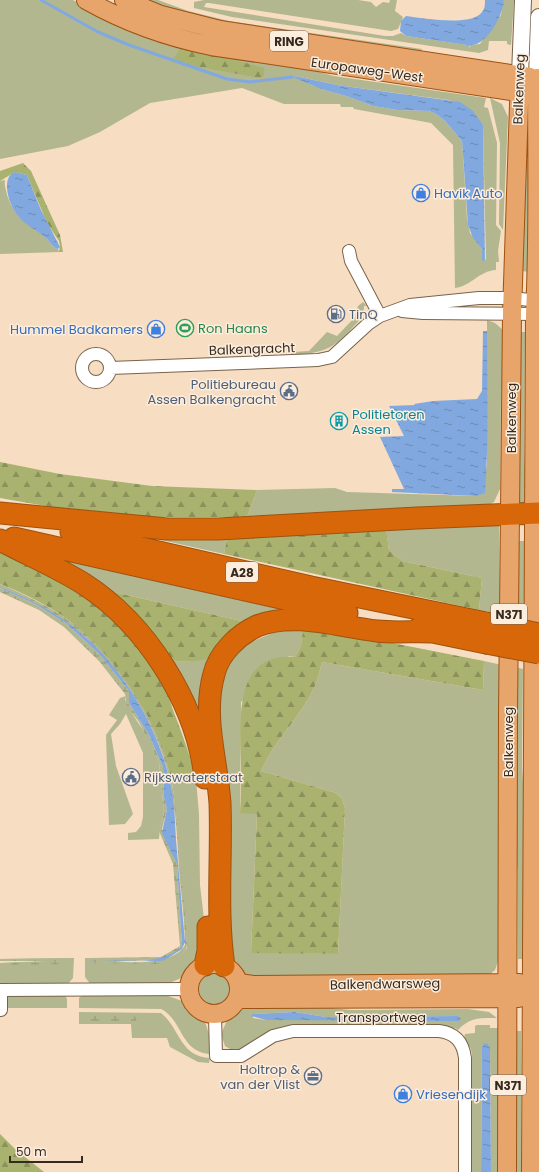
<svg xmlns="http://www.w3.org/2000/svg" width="539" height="1172" viewBox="0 0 539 1172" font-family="Poppins,sans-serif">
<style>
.green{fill:#b2b78f;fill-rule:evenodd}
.forest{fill:url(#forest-firs)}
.wetland{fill:url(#wetland-marsh)}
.water{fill:url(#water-ripples)}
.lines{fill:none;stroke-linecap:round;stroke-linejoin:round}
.stream{stroke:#82a9df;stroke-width:3}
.minor-casing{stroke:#79634b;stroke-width:14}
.secondary-casing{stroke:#79634b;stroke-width:18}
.primary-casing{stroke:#9e5211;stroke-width:20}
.motorway-casing{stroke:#9e5211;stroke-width:23}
.minor{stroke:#fff;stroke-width:12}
.secondary{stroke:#fff;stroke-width:16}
.primary{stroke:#e7a46b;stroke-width:18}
.motorway{stroke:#d76709;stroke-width:21}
.motorway-bridge-casing{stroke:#9e5211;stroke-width:23;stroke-linecap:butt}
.motorway-bridge{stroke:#d76709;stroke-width:21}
.labels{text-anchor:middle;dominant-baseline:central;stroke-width:3;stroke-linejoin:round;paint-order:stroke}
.shield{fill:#fceddc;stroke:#706458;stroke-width:1}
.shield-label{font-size:12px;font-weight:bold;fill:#342a20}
.street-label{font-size:13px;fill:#342a20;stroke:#fceddc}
.shop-label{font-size:13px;fill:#366cbe;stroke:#fceddc;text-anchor:start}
.service-label{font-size:13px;fill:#4e5e75;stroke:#fceddc;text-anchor:start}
.leisure-label{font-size:13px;fill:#27864d;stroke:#fceddc;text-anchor:start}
.culture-label{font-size:13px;fill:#0d838f;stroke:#fceddc;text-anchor:start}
</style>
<defs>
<pattern id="forest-firs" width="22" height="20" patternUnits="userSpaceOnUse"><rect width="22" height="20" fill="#aab26f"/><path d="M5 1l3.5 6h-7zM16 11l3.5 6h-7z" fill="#8b915b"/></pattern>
<pattern id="wetland-marsh" width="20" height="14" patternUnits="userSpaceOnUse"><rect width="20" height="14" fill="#b2b78f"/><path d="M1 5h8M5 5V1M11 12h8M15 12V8" fill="none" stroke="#929574"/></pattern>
<pattern id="water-ripples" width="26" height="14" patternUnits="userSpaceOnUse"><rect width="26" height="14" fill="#82a9df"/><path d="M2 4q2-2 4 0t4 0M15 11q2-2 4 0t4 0" fill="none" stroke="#6b8ab4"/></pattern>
</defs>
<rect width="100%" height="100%" fill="#f7ddc2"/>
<path class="green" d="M0 0H73L91 10 334 76 486 98 484 107 488 108 497 143 496 225 501 231 498 251 499 262H496V270C479 271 471 286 455 288L453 145 431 123 354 109 353 107H341L340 104H284L242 88 150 103 100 132 68 146 0 159ZM295 76 337 85 448 100 460 103 483 125 486 260 482 258V249L470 233 467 218 462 141 445 121 436 114 429 111 397 110 373 106 346 96 324 90 293 77Z
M137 0H158L188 11 229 21 422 49 421 51 227 26Z
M204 0H358L371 2 376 7 383 2 389 3 390 0H397L395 11 403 17 398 29 391 31 209 3H206L204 7 385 36H393L401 33 406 36 468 45 469 48 470 45 480 44 482 41 501 15 504 0H514L511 45 507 44V41H489L488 50 479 53 232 17 194 8V2Z
M490 98 502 104 508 117 503 230 499 224 500 143Z
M522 125H528L530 272 522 271Z
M5 180C4 185 6 190 7 195 17 224 29 221 47 239 51 243 52 247 58 249L59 252 0 254V181Z
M363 302 367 306H364C364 316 360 320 353 327 332 351 321 353 290 355L293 352 309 351 327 332 337 336 355 317 358 306Z
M487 320 495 323 503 330 504 366 501 396 500 489 494 502 482 508 247 517 257 490 335 488 347 492 476 496 487 466Z
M517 332H525L524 452 527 505 516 509Z
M499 524 500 614 479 610 482 578 402 561 389 550 386 527Z
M112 529 228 532 224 554Z
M515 541H524V619L516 617Z
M51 557 305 615 255 624 113 592 110 594Z
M303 629 301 646 295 657 289 656 241 702 240 813H257L251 952 338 954 345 808 342 799 336 793 261 771C274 740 301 717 315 686 318 678 320 670 322 662L483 690 484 661 502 665 498 746V961L495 970 488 976H245L237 969 231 960 229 800 219 704 224 671 241 646 275 632Z
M219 654 209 758 168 659C187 665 200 660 219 654Z
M514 667 523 669 522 767 525 813V959H518V872L513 818Z
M126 696 125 699 131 712 147 736 159 762 164 812 160 828 159 839 128 840V833L136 832 141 826 143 817V753L126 714 120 724 111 734 116 766 133 814 125 824 109 825 106 735 117 720 109 715 120 698Z
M196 779 199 814 200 885 204 919 198 963 188 975 167 984 91 985 85 977V958C105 958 170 974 187 948L177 821 172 782Z
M74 958 73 978 67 985 0 984V963L69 960 0 961V959Z
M199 989a16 16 0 1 1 32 0a16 16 0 1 1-32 0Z
M12 995H65L67 999V1008H5L6 998Z
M83 995 168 996 182 1001 205 1022 209 1034 210 1054C180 1052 183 1020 161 1009L79 1008V998Z
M242 1006H309L351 1010 468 1009 489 1012 497 1018C480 1018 470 1017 458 1030L455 1028 454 1030 285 1026 271 1030 239 1050 230 1049 225 1046 221 1034 228 1018ZM295 1012 326 1017 458 1016 460 1020H266L253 1018V1014Z
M79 1012 161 1013C180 1028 180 1057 210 1058L209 1063 198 1062 170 1047 167 1038H132L131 1024H79Z
M477 1025H490V1028H499L502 1172H491L490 1048 482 1047 481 1172H472V1055L471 1049 464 1038 465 1034 475 1033V1026Z
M513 1031H521V1172H513Z"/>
<path class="forest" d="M182 46 264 68V76L260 78 171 62Z
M23 163 31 171 60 235 63 252H59L60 246 59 241 47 223 27 175 15 172 0 181V171Z
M0 462 60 474 152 486 257 490 247 517H146L57 508 0 498Z
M386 527 389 550 402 561 482 578 479 610 224 554 228 532Z
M0 550C15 557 30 563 44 570 92 595 136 638 163 684 168 692 170 701 173 710 182 733 190 755 196 779L172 782C157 725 136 689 95 647 87 639 79 628 70 621 49 606 24 593 0 584Z
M113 592 255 624C243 633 232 647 219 654 204 662 183 664 168 659Z
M303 629 326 630 484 661 483 690 322 662C320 670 318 678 315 686 301 717 274 740 261 771L336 793 342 799 345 808 338 954 251 953 257 814 240 813C241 796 241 780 241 764 240 722 233 651 295 657L301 646Z
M0 1134 16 1150 44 1172H0Z"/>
<path class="wetland" d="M0 584C24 594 48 606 70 621 109 649 150 710 165 755 176 791 178 829 181 866 183 892 186 919 187 945 186 956 169 962 159 964L91 963 88 961 90 958 161 957 180 946 173 864 159 831 164 812 159 762 139 722 127 707 125 694 99 661 64 627 39 610 0 592V588L35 604 67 624 100 655 129 691V703L149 735 163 767 164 797 167 809 162 829 177 864 182 946 176 952 159 960 90 962C114 961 172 969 185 945 185 920 181 894 179 869 177 837 176 804 168 773 156 722 115 656 71 626 49 610 25 597 0 587Z
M70 958 69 964 0 965V963L69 961H0V959Z
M134 1015 137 1019 134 1023 83 1022 82 1021 83 1016Z"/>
<path class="water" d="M485 0H504C504 14 486 47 470 45L468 47 467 45 406 36 400 31 401 21 406 16C422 18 472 27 482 12 485 9 485 4 485 0Z
M295 76 337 85 460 102 473 111 483 125 485 261 482 260V249L473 238 468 225 462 141 445 121 436 114 429 111 397 110 373 106 346 96 324 90 292 77Z
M15 172 27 175 41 210 60 247 58 249C52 247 51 243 47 239 39 231 26 226 18 216 9 206 0 177 15 172Z
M483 331H487C487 385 489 439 485 493L476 496 392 492V489H404L380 437 404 436 389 406 415 405 414 404 433 401 477 399 482 391Z
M0 587C25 597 50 609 72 626 124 666 163 733 173 797 175 811 175 826 176 840 179 874 182 908 185 942L182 949 165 960 160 961 90 960C117 960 162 967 182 946L177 864 162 833 167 809 164 797 163 767 149 735 129 703V691L100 655 67 624 35 604 0 588Z
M295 1012 326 1017 458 1016 461 1019 459 1021 266 1020 251 1016 253 1014Z
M484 1043 488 1044 490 1048 491 1172H481L482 1047Z"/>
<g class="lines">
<path class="stream" d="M41 0 98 32 129 45 227 79 250 82 292 77"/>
<defs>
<path id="minor" d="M349 251 351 261 380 316
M402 311 423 313 539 314
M82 368a14 14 0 1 1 28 0a14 14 0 1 1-28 0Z
M110 368 318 360 332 357 368 324 380 316 410 305 479 298H512L539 301
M0 990 189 989
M1 990V1010
M215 1015 216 1056H241L273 1036 293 1031H439C455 1033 463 1042 465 1058V1172"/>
<path id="secondary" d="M520 75 523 0
M537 78 539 17"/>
<path id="primary" d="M86 0C125 22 167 37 211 46L530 94
M124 0 161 15 220 30 530 77
M189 989a25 25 0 1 1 50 0a25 25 0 1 1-50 0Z
M239 983 253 985 520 983
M238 999 519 998
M507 1172 508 713 512 313 520 75
M531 1172 535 314C539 235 537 156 537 78"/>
<path id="motorway" d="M0 513 167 529H218L417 518 539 513
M71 532 311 587 486 623
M14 538 347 613
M0 540C28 555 57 567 84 584 146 624 197 703 205 778
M418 629 486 643
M205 965 208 951V927
M224 966C216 912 222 857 220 803 217 760 202 716 214 674 219 653 238 635 257 626 295 611 339 627 377 631 395 633 414 631 432 632"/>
</defs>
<use href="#minor" class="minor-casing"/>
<use href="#secondary" class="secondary-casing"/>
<use href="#primary" class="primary-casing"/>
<use href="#motorway" class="motorway-casing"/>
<use href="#minor" class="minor"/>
<use href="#secondary" class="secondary"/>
<use href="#primary" class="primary"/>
<use href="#motorway" class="motorway"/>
<defs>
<path id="motorway-bridge" d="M486 623 539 634
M486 643 539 653"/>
</defs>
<use href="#motorway-bridge" class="motorway-bridge-casing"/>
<use href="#motorway-bridge" class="motorway-bridge"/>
</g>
<defs>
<symbol id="shop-ring" viewBox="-11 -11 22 22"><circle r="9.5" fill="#fceddc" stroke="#3f7fe0" stroke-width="1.5"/><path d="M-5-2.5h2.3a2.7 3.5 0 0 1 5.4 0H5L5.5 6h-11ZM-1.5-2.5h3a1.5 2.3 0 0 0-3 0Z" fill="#3f7fe0"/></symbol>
<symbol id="fuel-ring" viewBox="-11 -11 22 22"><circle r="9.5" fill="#fceddc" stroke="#5c6f8a" stroke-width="1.5"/><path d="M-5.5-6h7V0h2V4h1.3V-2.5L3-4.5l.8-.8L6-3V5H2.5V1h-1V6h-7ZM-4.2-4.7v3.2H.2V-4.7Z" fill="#5c6f8a"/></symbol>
<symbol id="stadium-ring" viewBox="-11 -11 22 22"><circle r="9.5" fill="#fceddc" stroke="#2e9e5b" stroke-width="1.5"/><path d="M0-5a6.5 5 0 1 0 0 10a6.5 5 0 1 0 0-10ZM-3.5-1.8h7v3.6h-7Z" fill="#2e9e5b"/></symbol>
<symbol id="civic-ring" viewBox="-11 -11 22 22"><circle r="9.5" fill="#fceddc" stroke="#5c6f8a" stroke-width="1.5"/><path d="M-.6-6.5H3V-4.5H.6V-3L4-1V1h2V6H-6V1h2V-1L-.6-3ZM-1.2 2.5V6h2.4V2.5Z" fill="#5c6f8a"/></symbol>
<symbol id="building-ring" viewBox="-11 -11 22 22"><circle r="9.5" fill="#fceddc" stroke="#0f9aa8" stroke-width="1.5"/><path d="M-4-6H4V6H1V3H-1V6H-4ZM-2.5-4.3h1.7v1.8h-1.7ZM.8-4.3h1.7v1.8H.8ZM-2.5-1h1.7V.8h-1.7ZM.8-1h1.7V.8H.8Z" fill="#0f9aa8"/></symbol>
<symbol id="office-ring" viewBox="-11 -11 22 22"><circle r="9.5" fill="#fceddc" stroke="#5c6f8a" stroke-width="1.5"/><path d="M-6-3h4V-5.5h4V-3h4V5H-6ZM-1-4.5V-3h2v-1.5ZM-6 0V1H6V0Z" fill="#5c6f8a"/></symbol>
</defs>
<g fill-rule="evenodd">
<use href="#shop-ring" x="411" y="183" width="20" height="20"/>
<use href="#fuel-ring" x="326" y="304" width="20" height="20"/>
<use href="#stadium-ring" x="175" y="318" width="20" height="20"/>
<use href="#shop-ring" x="146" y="319" width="20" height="20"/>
<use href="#civic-ring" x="279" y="381" width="20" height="20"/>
<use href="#building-ring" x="329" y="411" width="20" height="20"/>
<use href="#civic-ring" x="121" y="767" width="20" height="20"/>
<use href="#office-ring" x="303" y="1066" width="20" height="20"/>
<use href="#shop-ring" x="393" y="1084" width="20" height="20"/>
</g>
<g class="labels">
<g class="shield">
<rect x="270" y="31" width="38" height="20" rx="3"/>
<rect x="226" y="562" width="32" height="20" rx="3"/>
<rect x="491" y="604" width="36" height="20" rx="3"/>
<rect x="490" y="1075" width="36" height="20" rx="3"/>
</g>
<g class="shield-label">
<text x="289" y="41">RING</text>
<text x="242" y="572">A28</text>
<text x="509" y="614">N371</text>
<text x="508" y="1085">N371</text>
</g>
<g class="street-label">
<text transform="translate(367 70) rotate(8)">Europaweg-West</text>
<text transform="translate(519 89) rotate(-88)">Balkenweg</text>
<text transform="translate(252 349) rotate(-2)">Balkengracht</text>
<text transform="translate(511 418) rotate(-90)">Balkenweg</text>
<text transform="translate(508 742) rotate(-90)">Balkenweg</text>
<text transform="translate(385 984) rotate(-1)">Balkendwarsweg</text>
<text x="381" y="1017">Transportweg</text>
</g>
<g class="shop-label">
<text x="434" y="193">Havik Auto</text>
<text x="143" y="329" text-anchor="end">Hummel Badkamers</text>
<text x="416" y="1094">Vriesendijk</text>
</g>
<g class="service-label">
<text x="349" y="314">TinQ</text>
<text x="276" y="384" text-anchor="end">Politiebureau<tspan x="276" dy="15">Assen Balkengracht</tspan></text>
<text x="144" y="777">Rijkswaterstaat</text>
<text x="300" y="1069" text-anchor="end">Holtrop &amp;<tspan x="300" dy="15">van der Vlist</tspan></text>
</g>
<g class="leisure-label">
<text x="198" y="328">Ron Haans</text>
</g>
<g class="culture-label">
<text x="352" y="414">Politietoren<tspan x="352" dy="15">Assen</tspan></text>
</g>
</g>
<path d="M10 1156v6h72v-6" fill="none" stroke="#342a20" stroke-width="2"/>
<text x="16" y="1156" font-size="12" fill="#342a20" stroke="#fceddc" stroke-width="3" paint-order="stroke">50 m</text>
</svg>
